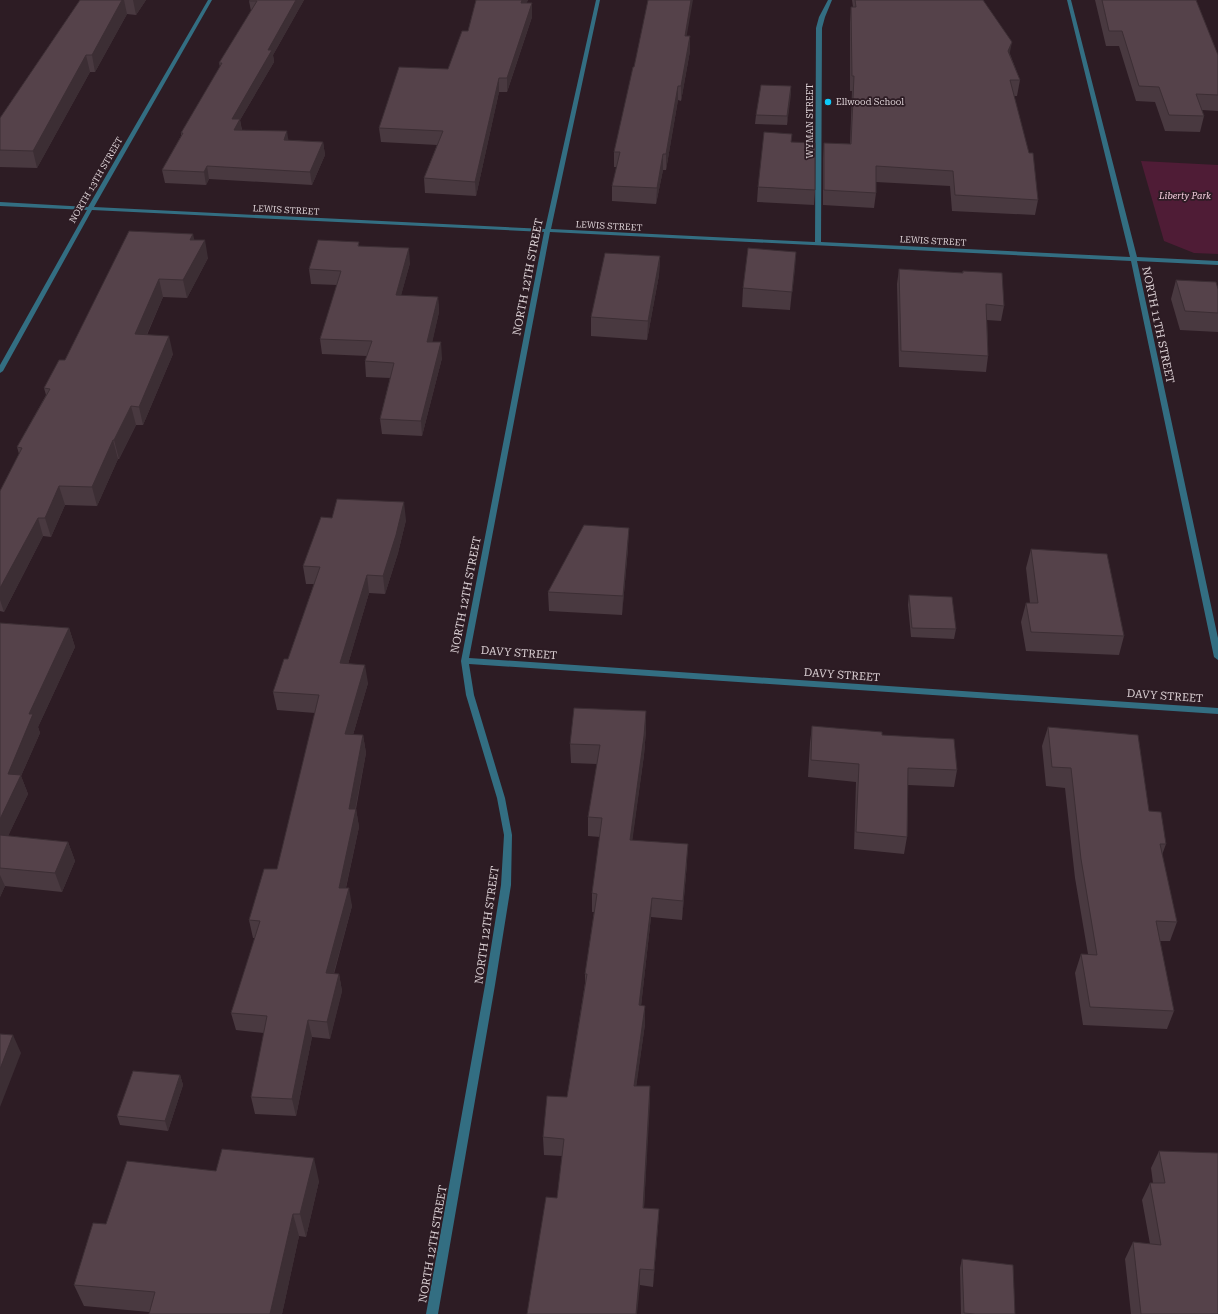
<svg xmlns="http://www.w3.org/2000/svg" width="1218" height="1314" viewBox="0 0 1218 1314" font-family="'Roboto Serif',serif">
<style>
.green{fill:#4f1c36}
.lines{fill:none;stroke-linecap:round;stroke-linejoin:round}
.street{fill:#336e82;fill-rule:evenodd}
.wall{fill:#493940}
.shaded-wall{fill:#3c2e34}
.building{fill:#55424a;stroke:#3c2e34}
.poi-dot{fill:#0dcafa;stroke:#2d1c24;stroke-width:1.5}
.labels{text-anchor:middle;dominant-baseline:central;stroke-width:3.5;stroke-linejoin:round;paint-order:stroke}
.far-poi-label{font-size:9px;fill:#ded3d7;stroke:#2d1c24;text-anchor:start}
.far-street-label{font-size:9px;fill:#ded3d7;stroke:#2d1c24}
.far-park-label{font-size:9px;font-style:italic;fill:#f8d1e1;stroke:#2d1c24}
.street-label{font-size:11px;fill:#ded3d7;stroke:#2d1c24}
</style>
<rect width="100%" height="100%" fill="#2d1c24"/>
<path class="green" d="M1141 161 1218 165V254L1194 253 1164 241Z"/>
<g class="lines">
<path class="street" d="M208 0H212L94 207 545 229 596 0H600L551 229 815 242 816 28 819 17 828 0H832L825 17 822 28 821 242 1130 257 1067 0H1071L1137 257 1218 261V265L1137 261 1218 638V660L1214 657 1131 261 550 232 469 658 1218 708V714L469 664 474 695 505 798 512 835 511 885 495 985 438 1314H426L485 985 501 885 504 835 497 798 466 695 461 661 544 232 92 210 3 371 0 373V365L87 210 0 206V202L88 207Z"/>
</g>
<path class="wall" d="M80 0H146L136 15 127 14 95 72H90L37 168 0 167V118Z
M250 0H304L273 55 274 62 240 120 242 130 288 140 323 142 325 155 312 185 209 179 206 185 165 183 162 170 181 136V133L220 67 219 63 251 11 249 1Z
M476 0H528L526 3 532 17 507 92H499L476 196 425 193 424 178 437 145 381 142 379 128 448 69 468 31Z
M852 0H983L1010 54 1020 80 1017 96H1014L1038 200 1035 215 952 211 950 186 876 182V193L874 208 823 205V158L824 143 850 144 852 91H850V22L851 7H853Z
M1095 0H1196L1218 55V111L1202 110 1204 116 1200 132 1165 131 1155 102 1136 101 1119 46H1106Z
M687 36 690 51 681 101 678 100 666 170H663L656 204 612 201V186L617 167H614V152L634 67Z
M791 86 787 125 755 124 756 115Z
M758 187 815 190 814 205 757 202Z
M194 240 208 258 187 298 163 297 147 335 173 354 143 425H136L119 459H118L97 506 65 505 51 537 43 536 4 612 0 611V491L19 454 17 447 46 395 44 388 65 360Z
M359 242V246L410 263 401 295 438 297 439 312 432 342 442 358 422 436 382 434 380 419 390 378 366 377 365 361 367 356 322 354 320 339 337 285 311 284 309 269Z
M796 252 790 310 742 307 743 288Z
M660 256 659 275 647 340 591 336V317Z
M899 269 962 273 963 271 1004 306 1001 321 987 320 988 356 986 372 899 367 897 284Z
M1176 280 1218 313V332L1180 330 1171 299Z
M332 518 406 520 398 553 385 594 369 593 348 664 368 683 353 735H363L366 753 356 809 359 827 346 888 352 906 334 974H339L342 991 330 1039 312 1037 296 1116 255 1114 251 1097 264 1033 236 1030 231 1013 255 938H253L249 920 277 869 315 713 277 710 273 692 288 659 314 584H306L303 566Z
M628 548 622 615 549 611 548 592Z
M1031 549 1124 636 1119 655 1026 651 1021 622 1026 603H1030L1026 568Z
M909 595 956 629 954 639 911 637 908 605Z
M0 623 69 628 75 647 38 727 40 733 21 776 28 794 8 836 68 842 75 861 62 892 5 886 0 897Z
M646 711V730L644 755 632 840 687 863 682 920 651 917 641 1006H645V1024L636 1086H650L644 1208 659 1209 658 1226 653 1287 640 1285 557 1198 562 1156 544 1155 543 1137 567 1097 585 983V974L594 912H592V893L600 837 588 836V817L597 764 571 763 570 744Z
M812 726 882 735 957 770 954 787 908 785 907 837 904 854 854 849 856 782 808 777 810 743Z
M1048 727 1149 811 1166 844 1162 855 1177 922 1170 941H1160L1174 1011 1167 1029 1083 1025 1075 973 1081 954H1088L1075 878 1065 788 1046 786 1042 746Z
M180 1075 183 1085 168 1131 120 1125 117 1116Z
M1159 1151 1218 1314H1131L1125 1259 1133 1242 1150 1244 1142 1200 1150 1183H1153L1151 1168Z
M216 1171 319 1181 306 1237 299 1236 282 1314H149V1312L84 1306 74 1285 106 1224Z
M962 1259 1015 1314H961L960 1268Z"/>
<path class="shaded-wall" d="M122 0H124L127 14 95 72 92 55Z
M133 0H146L136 15Z
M296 0H304L273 55 274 62 240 120 242 132 236 143 232 119 268 50Z
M522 0H528L521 16V3Z
M691 0H693L684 51 685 36Z
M532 3V17L507 92V78Z
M690 36V51L681 101V86Z
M1012 42 1009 57 1008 51Z
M86 55 90 72 37 168 33 151Z
M499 78V92L476 196 475 182Z
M678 86V100L666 170V154Z
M791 86V95L787 125V116Z
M287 131 289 144 284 140Z
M323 142 325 155 312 185 310 172Z
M663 154V170L656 204 657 188Z
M207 166 209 179 206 185 204 172Z
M193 234 197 251 190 240Z
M205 240 208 258 187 298 183 280Z
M409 248 410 263 397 310 396 295Z
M796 252 795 270 790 310 792 292Z
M660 256 659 275 647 340 648 321Z
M159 279 163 297 139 352 135 334Z
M438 297 439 312 429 357 427 342Z
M169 336 173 354 143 425 139 407Z
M441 342 442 358 422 436 421 421Z
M131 406 136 425 119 459 114 440Z
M113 440 118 459 97 506 92 487Z
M59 486 65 505 51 537 45 518Z
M404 502 406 520 398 553 385 594 383 576Z
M38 518 43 536 4 612 0 600V588Z
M629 528 628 548 622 615 623 596Z
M367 575 369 593 343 681 340 663Z
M69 628 75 647 38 727 40 733 21 776 28 794 0 853V819L8 774 29 714Z
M365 665 368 683 348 752 345 734Z
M646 711V730L644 755 630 858V840Z
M363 735 366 753 352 826 349 809Z
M356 809 359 827 342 905 339 888Z
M68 842 75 861 62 892 55 873Z
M688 844 687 863 682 920 683 901Z
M0 875 5 886 0 897Z
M349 888 352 906 329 990 326 973Z
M652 898 651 917 639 1024V1005Z
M339 974 342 991 330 1039 327 1022Z
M645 1006V1024L634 1103V1086Z
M308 1020 312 1037 296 1116 292 1099Z
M13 1035 21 1053 0 1107V1069Z
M180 1075 183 1085 168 1131 165 1121Z
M650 1086V1104L643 1225V1208Z
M314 1158 319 1181 306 1237 300 1214Z
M659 1209 658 1226 653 1287 654 1270Z
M293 1214 299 1236 282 1314H270Z
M640 1269V1285L637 1314H636Z"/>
<path class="building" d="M80 0H122L92 55H86L33 151 0 150V118Z
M250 0H296L268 50H272L232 119H240L234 130 287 131 284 140 323 142 310 172 207 166 204 172 162 170 183 133H181L222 63H219L257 1H249Z
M476 0H522L521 3H532L507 78H499L475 182 424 178 443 131 379 128 399 67 448 69 462 31H468Z
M648 0H691L685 36H690L681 86H678L666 154H663L657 188 612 186 620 152H614L633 67H634Z
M855 0H983L1012 42 1008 51 1020 80H1010L1029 153H1033L1038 200 955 195 953 171 876 166V193L824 190V143L851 144 854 76H852L851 7H856Z
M1102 0H1196L1218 55V95L1196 94 1204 116 1169 115 1159 87 1139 86 1122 31H1109Z
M761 85 791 86 787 116 756 115Z
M764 132 792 134 791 142 815 143V190L758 187Z
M129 231 193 234 190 240H205L183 280 159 279 135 334 169 336 139 407 131 406 114 440H113L92 487 59 486 45 518H38L0 588V491L22 448 17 447 50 389 44 388 59 360H65Z
M318 240 359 242 358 246 409 248 396 295 438 297 427 342H441L421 421 380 419 394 363 365 361 372 341 320 339 341 271 309 269Z
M748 248 796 252 792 292 743 288Z
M605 253 660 256 648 321 591 317Z
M899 269 963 273V271L1002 273 1004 306 986 304 988 356 901 351Z
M1176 280 1216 282 1218 289V313L1185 311Z
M337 499 404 502 396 535 383 576 367 575 340 663 365 665 345 734 363 735 349 809H356L339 888H349L326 973 339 974 327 1022 308 1020 292 1099 251 1097 267 1016 231 1013 260 921 249 920 264 869H277L319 695 273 692 284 659H288L320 567 303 566 321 517 332 518Z
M584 525 629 528 623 596 548 592Z
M1031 549 1107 554 1124 636 1031 632 1026 603H1038Z
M909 595 952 597 956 629 912 628Z
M0 623 69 628 29 714H33L8 774 21 775 0 819Z
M574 708 646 711 644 736 630 840 688 844 683 901 652 898 639 1005 645 1006 634 1086H650L643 1208 659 1209 654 1270 640 1269 636 1314H527L546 1197 557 1198 564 1139 543 1137 547 1096 567 1097 587 974H585L597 894 592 893 602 818 588 817 600 745 570 744Z
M812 726 882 732V735L954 739 957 770 908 768 907 837 856 832 859 764 811 760Z
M1048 727 1138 735 1149 811 1161 812 1166 844H1160L1177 922 1156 921 1174 1011 1090 1007 1081 954 1097 955 1081 859 1071 768 1052 767Z
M0 835 68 842 55 873 0 868Z
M0 1034 13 1035 0 1069Z
M133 1071 180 1075 165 1121 117 1116Z
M222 1149 314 1158 300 1214H293L270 1314H149L155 1292 74 1285 93 1223 106 1224 127 1161 216 1171Z
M1159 1151 1218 1153V1314H1141L1133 1242 1161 1245 1150 1183H1165Z
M962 1259 1013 1265 1015 1314H975L964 1313Z"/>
<circle class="poi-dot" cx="828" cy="102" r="4"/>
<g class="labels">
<g class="far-poi-label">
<text x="836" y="102">Ellwood School</text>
</g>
<g class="far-street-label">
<text transform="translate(810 121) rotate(-90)">WYMAN STREET</text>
<text transform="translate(96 180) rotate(-60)">NORTH 13TH STREET</text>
<text transform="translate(286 210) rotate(3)">LEWIS STREET</text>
<text transform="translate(609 226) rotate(3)">LEWIS STREET</text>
<text transform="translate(933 241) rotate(3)">LEWIS STREET</text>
</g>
<g class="far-park-label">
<text x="1185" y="196">Liberty Park</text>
</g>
<g class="street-label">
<text transform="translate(528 277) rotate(-79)">NORTH 12TH STREET</text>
<text transform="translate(1158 325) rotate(78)">NORTH 11TH STREET</text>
<text transform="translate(466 595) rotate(-79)">NORTH 12TH STREET</text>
<text transform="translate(519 653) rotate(4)">DAVY STREET</text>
<text transform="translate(842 675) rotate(4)">DAVY STREET</text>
<text transform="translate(1165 696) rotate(4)">DAVY STREET</text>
<text transform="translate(487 925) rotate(-82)">NORTH 12TH STREET</text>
<text transform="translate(433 1244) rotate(-80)">NORTH 12TH STREET</text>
</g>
</g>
</svg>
